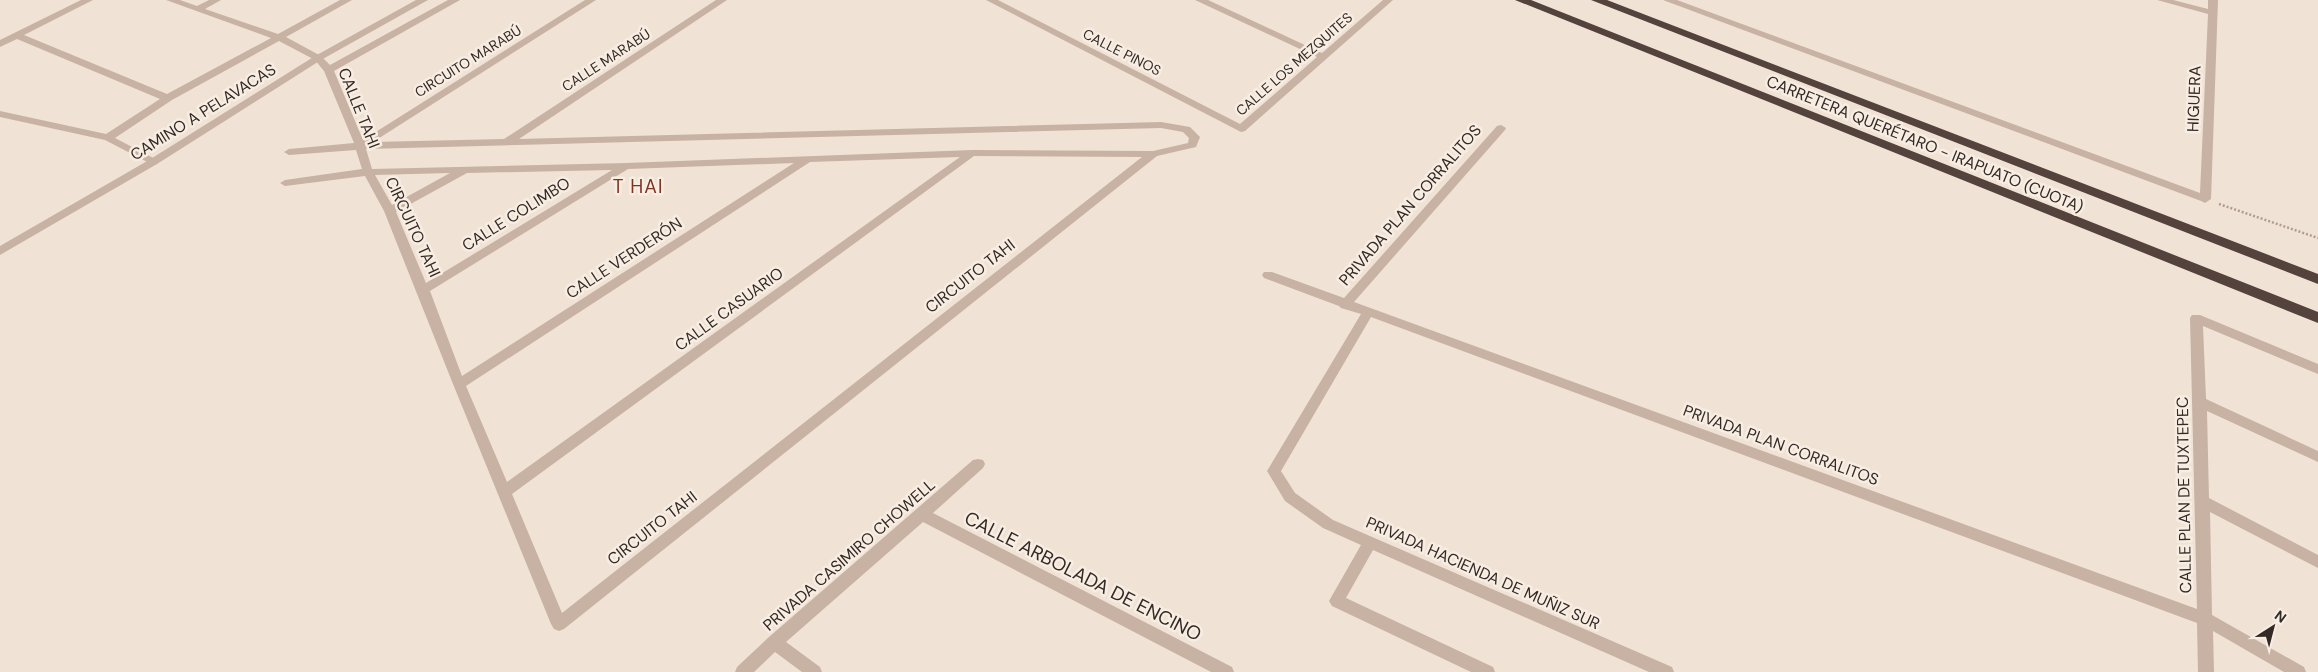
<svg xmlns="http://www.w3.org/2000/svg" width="2318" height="672" viewBox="0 0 2318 672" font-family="'DM Sans',sans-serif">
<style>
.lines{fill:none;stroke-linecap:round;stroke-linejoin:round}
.path{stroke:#b39c8d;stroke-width:2.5;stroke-dasharray:2 2;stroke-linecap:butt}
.minor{fill:#c8b2a3;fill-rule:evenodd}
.tertiary{fill:#c8b2a3;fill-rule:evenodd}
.motorway{fill:#54423c;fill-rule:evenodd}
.labels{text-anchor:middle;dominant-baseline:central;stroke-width:5;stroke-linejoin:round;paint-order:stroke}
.far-street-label{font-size:14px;fill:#332925;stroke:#f8ede2}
.street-label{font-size:16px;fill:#332925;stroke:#f8ede2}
.quarter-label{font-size:19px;letter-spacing:1px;fill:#81311f;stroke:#f8ede2}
.near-street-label{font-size:19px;fill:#332925;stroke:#f8ede2}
</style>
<rect width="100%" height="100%" fill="#f0e3d6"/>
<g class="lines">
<path class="path" d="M2219 204 2318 238"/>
<path class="minor" d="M81 0H93L24 35 167 94 271 38 166 0H180L197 6 209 0H221L205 9 278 34 340 0H352L286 37 321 56 330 65 448 0H460L334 71 363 140 585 0H596L373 142 504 139 716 0H727L519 139 1161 122 1190 127 1200 137 1196 147 1157 156 564 629 559 631 554 629 551 624 453 384 384 211 365 176 285 186 280 183 285 180 362 169 356 150 289 155 284 152 289 149 354 143 324 71 315 60 279 41 172 100 115 138 157 160 158 162 157 164 153 165 105 140 0 117V111L106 134 160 99 17 39 0 47V40ZM1161 128 1183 132 1189 138 1188 143 1153 151 972 150 626 163 372 169 366 149ZM974 156 1142 157 562 613 512 494ZM960 157 507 482 466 386 810 162ZM794 163 462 376 430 291 628 169ZM612 170 426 283 396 212 467 173ZM450 173 392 205 375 175Z
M986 0H998L1240 124 1317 57 1195 0H1208L1322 53 1383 0H1393L1245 131 1241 132Z
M1663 0H1677L2200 193 2208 14 2157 0H2173L2208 9V0H2218L2211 199 2205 203 2201 201Z
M1501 125 1506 128 1505 130 1354 302 2197 609 2190 318 2192 315H2200L2318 364V374L2203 326 2206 399 2318 451V462L2207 411 2209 498 2318 555V568L2210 512 2212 615 2304 667 2306 672H2284L2213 631 2214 672H2198L2197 623 1371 317 1281 471 1295 493 1333 520 1672 667 1674 672H1649L1373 550 1346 598 1493 667 1495 672H1471L1332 606 1329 601 1361 545 1323 528 1285 501 1267 471 1361 314 1341 308 1339 306 1264 278 1262 275 1264 272H1272L1344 298 1497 126Z
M978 459 983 460 985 464 983 468 933 513 1232 667 1234 672H1211L923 522 786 642 820 667 822 672H802L775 652 754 672H735L737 667 769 637 973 460Z"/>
<path class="tertiary" d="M416 0H428L321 60 157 164 0 255V246L149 160 315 56Z"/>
<path class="motorway" d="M1515 0H1531L2318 312V323Z
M1591 0H1607L2318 274V284Z"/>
</g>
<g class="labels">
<g class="far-street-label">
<text transform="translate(1122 52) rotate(27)">CALLE PINOS</text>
<text transform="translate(606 60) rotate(-33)">CALLE MARABÚ</text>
<text transform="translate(468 61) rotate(-32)">CIRCUITO MARABÚ</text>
<text transform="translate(1294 64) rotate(-41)">CALLE LOS MEZQUITES</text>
</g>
<g class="street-label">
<text transform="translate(2194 99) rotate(-88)">HIGUERA</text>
<text transform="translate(359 108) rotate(68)">CALLE TAHI</text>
<text transform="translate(203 112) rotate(-32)">CAMINO A PELAVACAS</text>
<text transform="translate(1925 144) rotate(22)">CARRETERA QUERÉTARO - IRAPUATO (CUOTA)</text>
<text transform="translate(1410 205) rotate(-49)">PRIVADA PLAN CORRALITOS</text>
<text transform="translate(516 214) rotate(-32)">CALLE COLIMBO</text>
<text transform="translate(413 227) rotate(65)">CIRCUITO TAHI</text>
<text transform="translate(624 258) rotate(-33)">CALLE VERDERÓN</text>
<text transform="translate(970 276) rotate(-38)">CIRCUITO TAHI</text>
<text transform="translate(729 309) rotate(-36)">CALLE CASUARIO</text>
<text transform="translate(1781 445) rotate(20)">PRIVADA PLAN CORRALITOS</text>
<text transform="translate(2184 495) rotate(-91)">CALLE PLAN DE TUXTEPEC</text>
<text transform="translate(652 528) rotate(-38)">CIRCUITO TAHI</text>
<text transform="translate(849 555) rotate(-41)">PRIVADA CASIMIRO CHOWELL</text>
<text transform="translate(1483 573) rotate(24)">PRIVADA HACIENDA DE MUÑIZ SUR</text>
</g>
<g class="quarter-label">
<text x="638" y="186">T HAI</text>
</g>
<g class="near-street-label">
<text transform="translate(1083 576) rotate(27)">CALLE ARBOLADA DE ENCINO</text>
</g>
</g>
<g transform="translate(2273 627) rotate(36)" stroke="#f8ede2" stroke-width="4" paint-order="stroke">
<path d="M0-4L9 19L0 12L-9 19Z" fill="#332925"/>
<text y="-8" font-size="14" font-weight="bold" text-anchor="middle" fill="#332925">N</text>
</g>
</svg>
